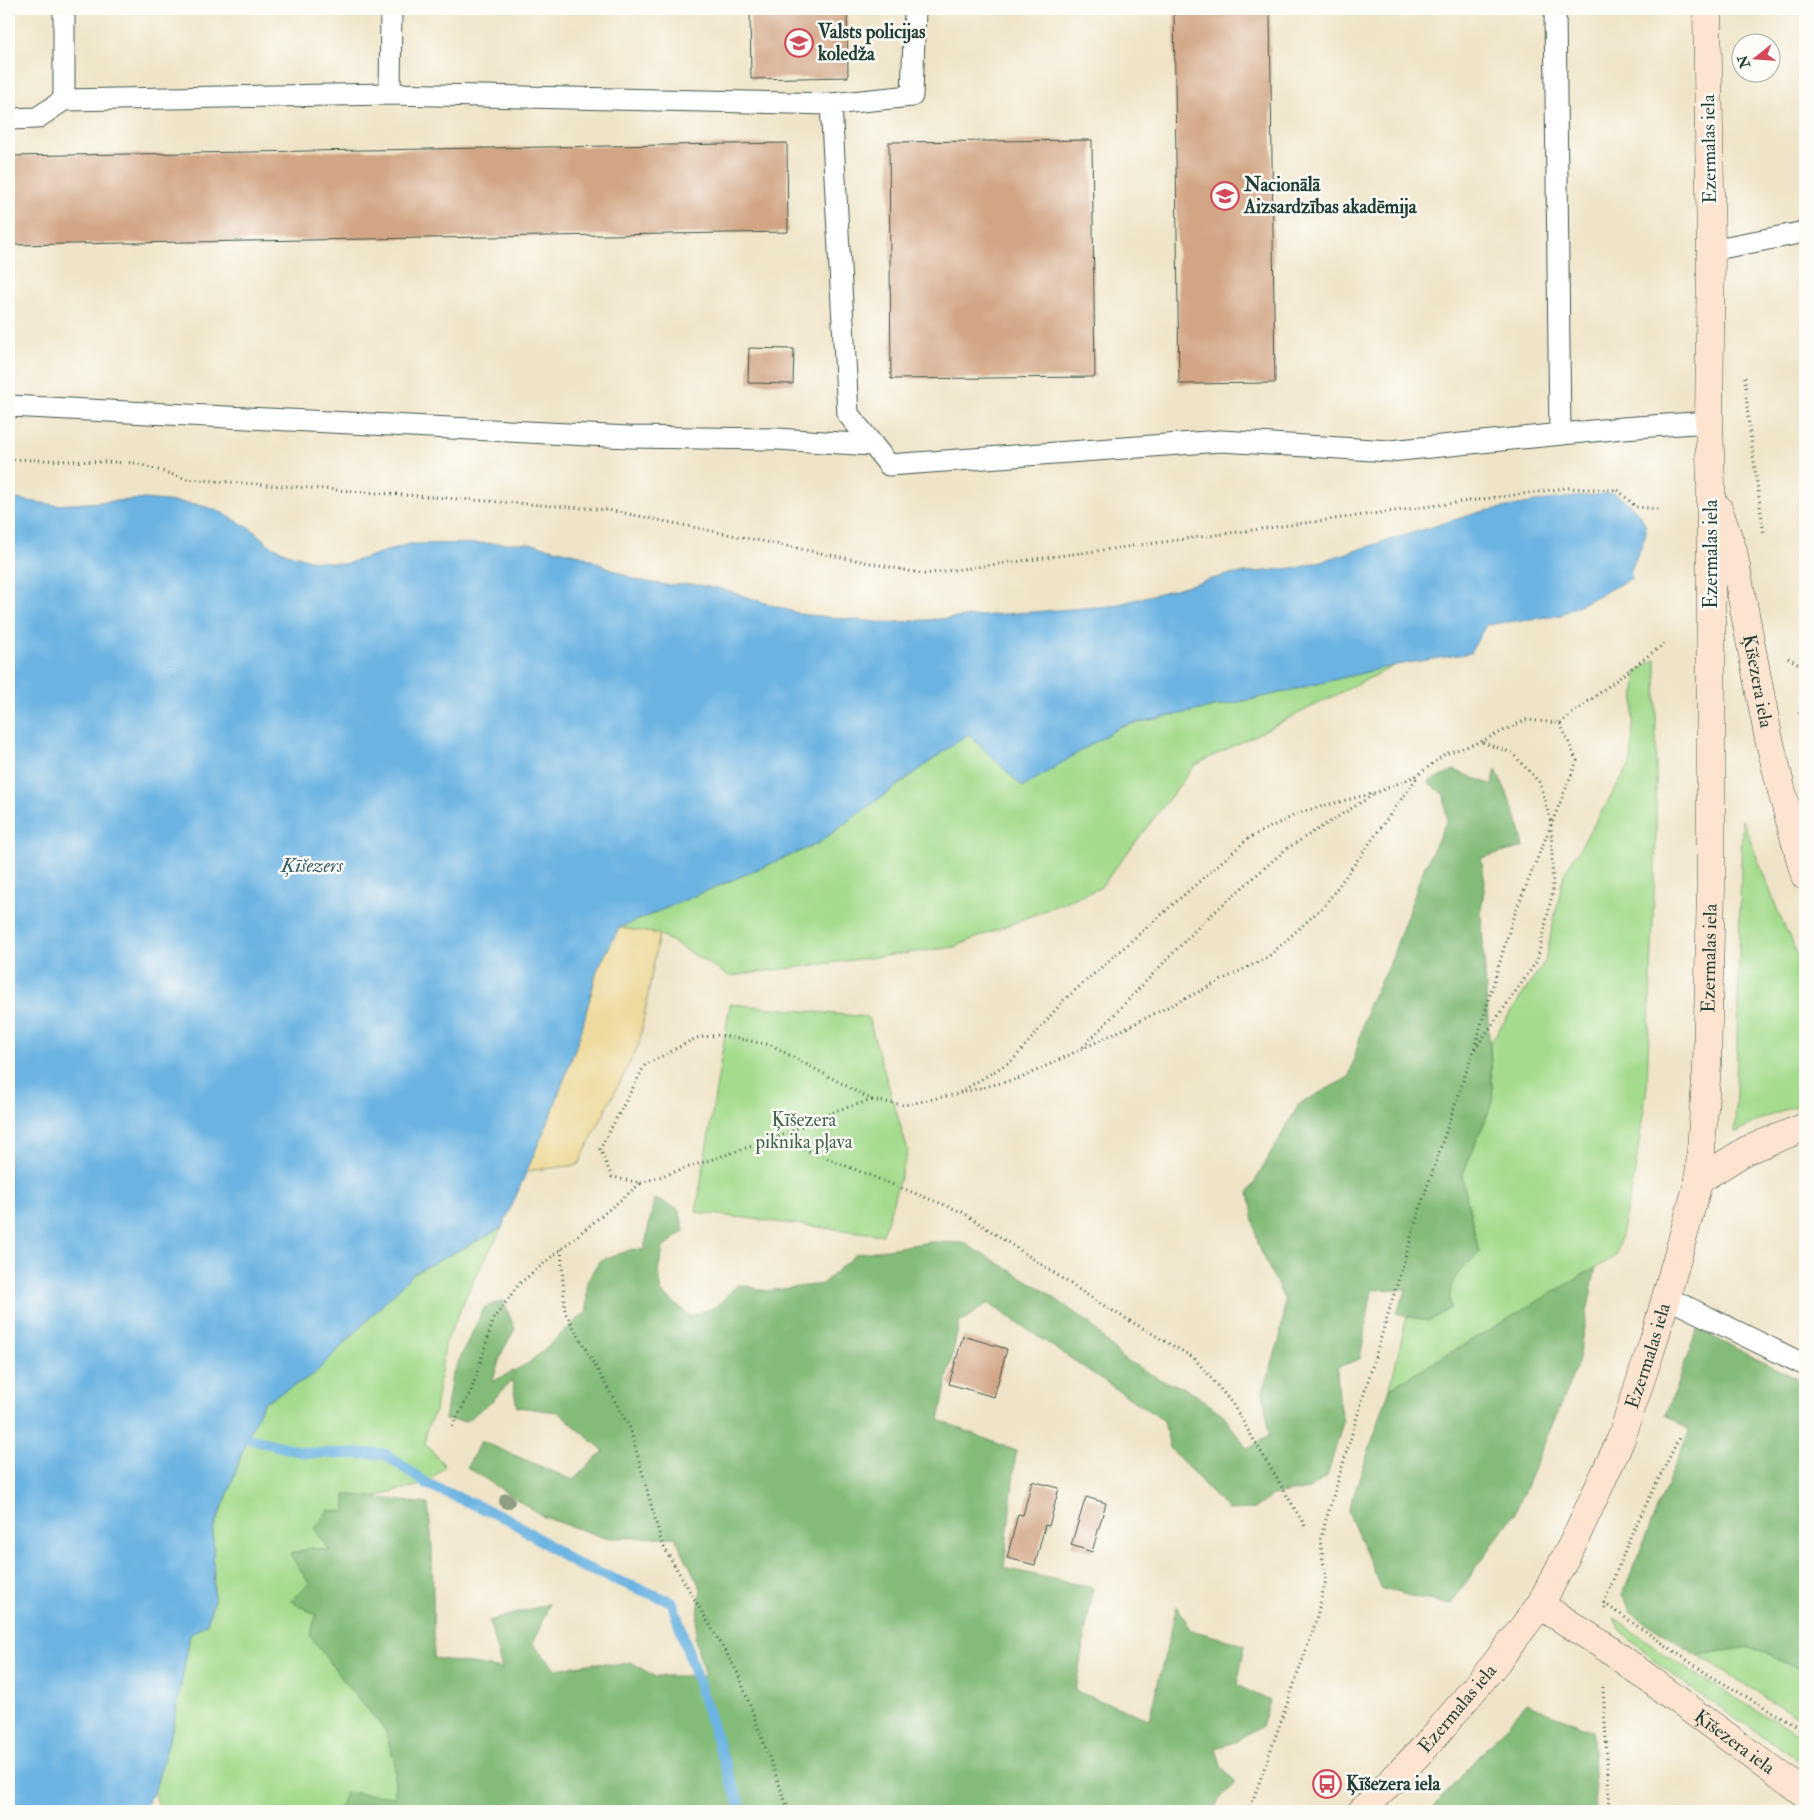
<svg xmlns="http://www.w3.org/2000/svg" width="1814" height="1820" viewBox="0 0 1814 1820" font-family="'IM FELL Double Pica',serif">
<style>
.green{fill:#a4db8d;stroke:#628c60}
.forest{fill:#83bb78;stroke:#517c56}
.sand{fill:#eeda9e;stroke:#868c69}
.water{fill:#6ab3e2;stroke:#44788b}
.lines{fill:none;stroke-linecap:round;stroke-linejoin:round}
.stream{stroke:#6ab3e2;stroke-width:11}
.building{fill:#d2a584}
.lane-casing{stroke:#3e564a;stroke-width:23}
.secondary-casing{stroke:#3e564a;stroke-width:29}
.path{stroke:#3e564a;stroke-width:3;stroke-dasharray:1 4;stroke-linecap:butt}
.lane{stroke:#fff;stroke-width:21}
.secondary{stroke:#fde4d0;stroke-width:28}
.tree{fill:#8f9e82}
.labels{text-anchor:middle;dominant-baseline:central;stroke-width:5;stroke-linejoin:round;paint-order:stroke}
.poi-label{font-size:19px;font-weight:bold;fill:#1f3d34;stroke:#fdfcf7;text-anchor:start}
.street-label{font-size:19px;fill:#1f3d34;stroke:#fdfcf7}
.park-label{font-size:19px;fill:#40644a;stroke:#fdfcf7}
.water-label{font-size:20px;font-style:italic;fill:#366068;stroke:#fdfcf7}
</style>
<rect width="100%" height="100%" fill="#fdfcf7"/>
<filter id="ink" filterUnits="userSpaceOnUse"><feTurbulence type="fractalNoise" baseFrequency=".02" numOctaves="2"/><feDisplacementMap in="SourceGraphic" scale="10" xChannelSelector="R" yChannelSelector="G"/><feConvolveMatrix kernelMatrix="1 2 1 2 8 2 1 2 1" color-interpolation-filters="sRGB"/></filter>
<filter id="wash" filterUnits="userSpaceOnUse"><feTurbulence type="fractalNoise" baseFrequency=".0096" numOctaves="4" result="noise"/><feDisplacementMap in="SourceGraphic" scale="20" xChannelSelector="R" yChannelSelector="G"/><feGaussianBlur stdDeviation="1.12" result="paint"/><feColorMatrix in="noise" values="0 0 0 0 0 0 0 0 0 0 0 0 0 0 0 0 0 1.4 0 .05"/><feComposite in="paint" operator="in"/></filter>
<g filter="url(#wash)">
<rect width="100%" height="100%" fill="#efe4c7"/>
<path class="green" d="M1656 659V837L1647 1087 1634 1179 1616 1256 1390 1388 1407 1316 1428 1321 1449 1294 1456 1274 1479 1253 1462 1176 1493 1101 1490 1043 1545 961 1564 874 1631 763 1636 672Z
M1396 665 1195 765 1100 888 954 947 729 976 659 934 619 928 817 844 968 734 1023 787 1121 726 1258 698Z
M1742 819 1781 919 1805 971V1104C1779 1110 1758 1120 1735 1133Z
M730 1004 868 1017 908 1151 883 1235 696 1212Z
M502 1228 472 1283 445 1345 435 1411 426 1431 425 1443 445 1466 427 1484 395 1491 374 1498 345 1495 346 1512 331 1551 311 1548 309 1583 316 1615 347 1685 385 1730 395 1763V1798L346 1792 338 1811H161L154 1792 174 1723 190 1635 207 1623 214 1600 213 1530 229 1491 247 1438 264 1402 313 1375 414 1273Z
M1615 1618 1680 1665 1805 1739V1764L1675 1677 1621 1631Z
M1750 1647 1805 1671V1720L1781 1707 1697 1655Z"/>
<path class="forest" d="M1454 770 1492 785 1496 770C1509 796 1518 819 1524 847L1481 858 1485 883 1481 911 1493 1101 1462 1176 1479 1253C1460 1271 1446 1280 1451 1308L1428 1321 1396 1313 1407 1289 1372 1290 1360 1359 1337 1367 1339 1404 1343 1422 1327 1477 1309 1489 1273 1495 1255 1509 1228 1510 1170 1448 1164 1421 988 1303 959 1323 939 1420 1016 1451 1004 1568 1093 1588 1075 1691 1149 1719 1177 1606 1191 1630 1245 1645 1237 1685 1270 1701 1262 1726 1237 1741 1216 1748 1221 1766 1236 1783 1218 1801 1214 1811H338L346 1792 395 1797V1763L385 1730 347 1685 310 1636 316 1615 291 1601 309 1583 290 1554 311 1548 330 1551 315 1529 328 1510 346 1512 345 1494 428 1504 432 1544 434 1658 502 1669 489 1621 549 1604 533 1644 556 1669 595 1663 617 1665 631 1662 657 1678V1676H705L695 1638 701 1589 675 1537 605 1538 544 1517 467 1467 481 1441 573 1480 604 1451 558 1412 517 1407 512 1380 494 1399 466 1421 445 1420 452 1375 484 1308 503 1300 515 1329 502 1352 492 1382 529 1363 587 1311V1281L599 1261 633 1249 644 1250 654 1199 679 1209 684 1231 663 1248 658 1272 661 1292 690 1316 717 1306 738 1284 766 1291 822 1284 856 1254 930 1242 964 1243 1042 1289 1090 1324 1122 1358 1161 1380 1188 1389 1222 1414 1248 1449 1270 1435 1263 1392 1280 1338 1285 1301 1258 1245 1249 1192 1299 1104 1349 1077 1369 1003 1390 963 1422 873 1447 820 1444 795 1428 782Z
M1596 1267 1576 1368 1515 1513 1450 1605 1382 1589 1348 1512 1390 1388Z
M1697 1329 1805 1383V1671L1750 1647 1697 1655 1630 1612 1622 1595 1689 1431 1666 1415Z
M1527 1703 1592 1731 1596 1811H1430Z"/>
<path class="sand" d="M619 928 659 934 639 1044 578 1165 526 1171 551 1115 581 1032 597 970Z"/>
<path class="water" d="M1613 493C1625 499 1646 516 1646 531 1646 538 1633 564 1630 572L1632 578 1560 615 1486 625 1470 653 1396 665 1258 698 1121 726 1023 787 968 734 817 844 619 928 597 970 581 1032 551 1115 502 1228 414 1273 313 1375 264 1402 247 1438 229 1491 213 1530 214 1600 207 1623 190 1635 174 1723 154 1792 141 1811H9V498L56 505 145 499 196 504 219 511 251 529 270 545 287 553 310 560 345 564 409 544 528 543 580 555 636 580 666 585 693 584 722 589 800 614 886 623 1111 606 1227 575 1302 567 1480 512 1546 500Z"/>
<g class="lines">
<path class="stream" d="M247 1438 306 1453 385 1454 427 1484 510 1520 576 1564 672 1602 720 1750 742 1811"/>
</g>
<g id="blocks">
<path class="building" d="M750 9H847L848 77 751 79Z
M1174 9H1270L1275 383 1179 384Z
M1092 140 1095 377 891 379 889 142Z
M787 143 788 232 9 245V156Z
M749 348 794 349 793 384 748 383Z
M963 1336 1007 1349 994 1397 949 1384Z
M1032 1481 1059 1488 1049 1526 1045 1525 1035 1565 1007 1558 1018 1514 1023 1515Z
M1086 1497 1106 1503 1092 1552 1071 1545Z"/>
</g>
</g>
<g filter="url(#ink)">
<use href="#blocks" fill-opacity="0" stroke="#3e564a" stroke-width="1"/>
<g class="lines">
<defs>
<path id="lane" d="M64 9V100L390 94 831 104
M915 9 912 96 831 104 848 414 889 465 1221 441 1390 451 1623 428 1709 422
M1555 9 1560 434
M390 94 391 9
M9 119 37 118 64 100
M1711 250 1805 232
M9 406 629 437 777 439 872 445
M1666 1297 1805 1365"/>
<g id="secondary">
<path id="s1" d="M1718 508 1733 551 1768 735 1782 792 1805 876"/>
<path d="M1699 1180 1747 1150 1805 1127"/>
<path id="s2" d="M1540 1605 1607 1648 1805 1794"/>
<path id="s3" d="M1362 1811 1426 1746 1495 1664 1540 1605 1572 1545 1621 1439 1654 1340 1699 1180 1707 1065 1711 887V486L1709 422 1711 250 1707 9"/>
</g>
</defs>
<use href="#lane" class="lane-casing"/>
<use href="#secondary" class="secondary-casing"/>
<path class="path" d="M1745 377 1748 418 1764 534
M9 459 135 463 187 479 609 510 924 574 1566 488 1618 490 1636 507 1661 509
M1788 658 1805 667
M1799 712 1805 728
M1560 723 1665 643
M1083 1047 1202 923 1286 849 1373 795
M1475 1049 1537 961 1553 891 1551 822 1540 783 1512 753 1481 742
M960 1093 1021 1078 1128 1027 1268 957 1325 905 1418 776
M872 1100 838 1110 776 1138 641 1183 612 1177 600 1149 645 1065 696 1038 719 1035 771 1045 872 1100 904 1105 957 1094 1013 1060 1064 1000 1250 837 1304 811 1378 792 1418 775 1445 754 1480 742 1526 720 1560 723 1577 761 1513 918 1473 1052 1420 1208 1320 1540 1326 1580 1313 1631 1249 1811
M776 1138 962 1212 1101 1304 1194 1358 1232 1403 1305 1526
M561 1249 565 1312 630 1428 662 1544 738 1673 789 1811
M452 1426 471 1392 494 1318 519 1284 641 1183
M1604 1603 1706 1673 1805 1731
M1605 1608 1604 1603 1631 1535 1679 1438
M1603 1687 1610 1811"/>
<use href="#lane" class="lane"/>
<use href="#secondary" class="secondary"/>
</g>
<circle class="tree" cx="507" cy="1501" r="8"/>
</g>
<defs>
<symbol id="university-ring" viewBox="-11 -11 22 22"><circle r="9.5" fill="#fdfcf7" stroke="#d1495b" stroke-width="1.5"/><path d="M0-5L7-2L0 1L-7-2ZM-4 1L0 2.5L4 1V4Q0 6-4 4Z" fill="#d1495b"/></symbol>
<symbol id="bus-ring" viewBox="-11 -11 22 22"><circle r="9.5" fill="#fdfcf7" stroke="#d1495b" stroke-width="1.5"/><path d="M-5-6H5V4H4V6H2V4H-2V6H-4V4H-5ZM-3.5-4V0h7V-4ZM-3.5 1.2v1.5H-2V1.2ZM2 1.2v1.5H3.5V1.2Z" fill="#d1495b"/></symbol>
</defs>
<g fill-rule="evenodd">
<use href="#university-ring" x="783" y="27" width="32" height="32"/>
<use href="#university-ring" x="1209" y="180" width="32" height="32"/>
<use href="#bus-ring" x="1311" y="1768" width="32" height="32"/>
</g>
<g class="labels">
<g class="poi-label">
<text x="818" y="32">Valsts policijas<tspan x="818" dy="22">koledža</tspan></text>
<text x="1244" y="185">Nacionālā<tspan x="1244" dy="22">Aizsardzības akadēmija</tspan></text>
<text x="1346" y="1784">Ķīšezera iela</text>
</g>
<g class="street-label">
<text transform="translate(1709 149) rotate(-91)">Ezermalas iela</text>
<text transform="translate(1711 554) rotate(-90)">Ezermalas iela</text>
<text stroke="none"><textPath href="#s1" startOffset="178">Ķīšezera iela</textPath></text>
<text stroke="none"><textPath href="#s3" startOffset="950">Ezermalas iela</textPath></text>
<text stroke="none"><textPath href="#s3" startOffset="545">Ezermalas iela</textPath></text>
<text stroke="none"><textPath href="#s3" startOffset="140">Ezermalas iela</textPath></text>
<text stroke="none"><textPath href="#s2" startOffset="238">Ķīšezera iela</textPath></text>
</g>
<g class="park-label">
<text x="804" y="1120">Ķīšezera<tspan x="804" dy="22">piknika pļava</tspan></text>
</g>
<g class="water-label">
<text x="312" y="865">Ķīšezers</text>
</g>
</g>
<rect width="1814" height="1820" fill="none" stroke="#fdfcf7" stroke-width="30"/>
<g transform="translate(1756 58) rotate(253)"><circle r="24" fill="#fdfcf7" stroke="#a4b0a9"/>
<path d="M0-4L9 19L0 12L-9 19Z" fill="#d1495b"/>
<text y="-8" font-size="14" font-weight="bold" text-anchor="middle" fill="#1f3d34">N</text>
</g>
</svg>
